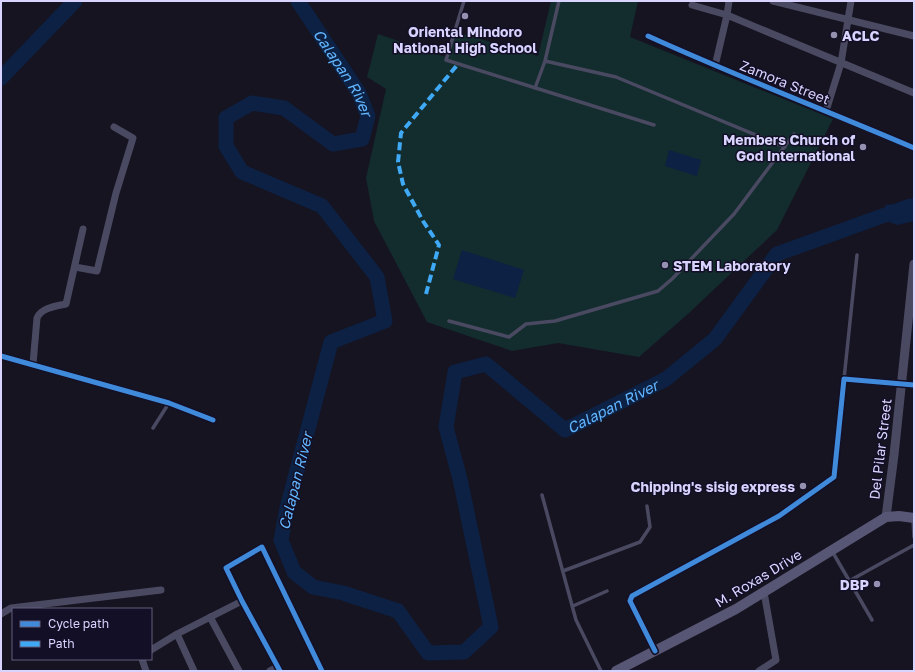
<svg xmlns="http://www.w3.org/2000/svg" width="915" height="672" viewBox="0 0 915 672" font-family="'Golos Text',sans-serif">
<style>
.green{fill:#132c2d}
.water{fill:#0d2144}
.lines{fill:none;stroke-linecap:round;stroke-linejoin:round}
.river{stroke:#0d2144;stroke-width:15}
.service{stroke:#4a4962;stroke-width:3.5}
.minor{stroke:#4a4962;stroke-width:7}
.tertiary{stroke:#4a4962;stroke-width:9}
.secondary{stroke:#575674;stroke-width:10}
.quiet{stroke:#3fa9f5;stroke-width:4;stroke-dasharray:8 4;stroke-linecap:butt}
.cycleway-casing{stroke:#130f26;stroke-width:8}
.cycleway{stroke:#408adc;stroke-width:5}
.poi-dot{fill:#9591b1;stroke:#130f26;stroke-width:1.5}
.labels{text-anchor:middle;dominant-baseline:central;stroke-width:3;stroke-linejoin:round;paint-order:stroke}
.poi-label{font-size:14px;font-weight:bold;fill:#d9d4ff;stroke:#130f26;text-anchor:end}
.street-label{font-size:14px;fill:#d9d4ff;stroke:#130f26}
.water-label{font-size:15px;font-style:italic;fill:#62b6ff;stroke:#130f26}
</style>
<rect width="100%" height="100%" fill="#161421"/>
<path class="green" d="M551 1H638L630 37 833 119 777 230 689 313 639 357 558 343 512 351 427 322 374 221 366 178 386 89 367 77 378 34 446 57 453 31 538 56Z"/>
<path class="water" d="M669 150 701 160 697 176 665 166Z
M914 202V221L897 225 887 221 885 205Z
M462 250 524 270 515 298 453 279Z"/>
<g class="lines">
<g class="river">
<path id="s1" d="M298 1 359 93 368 116 362 139 333 144 284 108 252 103 226 118V146L242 172 322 206 377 277 385 321 331 342 287 508 281 540 294 572 313 587 343 593 398 611 428 653 464 652 491 627 460 479 446 427 455 372 486 364 565 430 666 379 715 339 777 254 910 206 914 207"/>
<path d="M1 78 75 1"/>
</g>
<path class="service" d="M464 1 446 60 654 125
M545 61 616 77 785 147
M535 88 545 61 559 1
M449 321 509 337 526 324 555 321 658 291 672 279 734 214 794 134
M844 379 857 255
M153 428 169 403
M542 495 576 620 601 671
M913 519 914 537
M832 551 872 620
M563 571 640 542 650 527 647 506
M849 581 914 545
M573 606 607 591"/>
<path class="minor" d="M773 1 914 36
M692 5 727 15 914 93
M648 36C736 76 825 110 914 148
M715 66 727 15 729 1
M826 111 841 63 851 1
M75 267 97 271 116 193 133 138 114 127
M1 356 169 403 213 420
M33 364 37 318C41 308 56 306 66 304L83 229
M1 614 11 608 161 590
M210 617 239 671
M177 634 194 671
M151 650 177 634 242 601
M655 651 630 601 632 596 779 516 834 477 844 379 914 385
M142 659 146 671
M270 671 278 667
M280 671 242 601 226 568 262 547 322 671
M759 671 776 660 764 592"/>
<path class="tertiary" d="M886 517 894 455 914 264"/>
<path class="secondary" d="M616 671 736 609 886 517 899 516 914 518"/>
<path class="quiet" d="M426 294 439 245 423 221 403 184 398 162 401 133 458 64"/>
<defs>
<path id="cycleway" d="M648 36C736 76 825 110 914 148
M1 356 169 403 213 420
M655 651 630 601 632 596 779 516 834 477 844 379 914 385
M280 671 242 601 226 568 262 547 322 671"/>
</defs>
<use href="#cycleway" class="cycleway-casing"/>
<use href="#cycleway" class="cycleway"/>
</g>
<g class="poi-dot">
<circle cx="465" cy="16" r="4"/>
<circle cx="834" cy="35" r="4"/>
<circle cx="863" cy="147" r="4"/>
<circle cx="665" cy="265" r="4"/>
<circle cx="803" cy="486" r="4"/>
<circle cx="877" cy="584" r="4"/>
</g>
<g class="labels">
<g class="poi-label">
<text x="465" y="31" text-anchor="middle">Oriental Mindoro<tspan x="465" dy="16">National High School</tspan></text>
<text x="842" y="35" text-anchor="start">ACLC</text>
<text x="855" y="139">Members Church of<tspan x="855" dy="16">God International</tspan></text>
<text x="673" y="265" text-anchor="start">STEM Laboratory</text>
<text x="795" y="486">Chipping's sisig express</text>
<text x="869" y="584">DBP</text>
</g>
<g class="street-label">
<text transform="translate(785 82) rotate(22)">Zamora Street</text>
<text transform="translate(880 449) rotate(-83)">Del Pilar Street</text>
<text transform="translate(758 578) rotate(-31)">M. Roxas Drive</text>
</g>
<g class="water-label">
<text stroke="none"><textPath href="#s1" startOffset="85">Calapan River</textPath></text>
<text stroke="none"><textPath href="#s1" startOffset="1574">Calapan River</textPath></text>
<text transform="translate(295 481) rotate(-76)">Calapan River</text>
</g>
</g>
<rect width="915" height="672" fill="none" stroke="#d9d4ff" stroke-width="4"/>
<rect x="12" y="608" width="140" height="52" fill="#130f26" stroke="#625e7d"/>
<rect x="20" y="621" width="20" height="6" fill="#408adc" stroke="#625e7d"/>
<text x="48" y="628" font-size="12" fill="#d9d4ff">Cycle path</text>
<rect x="20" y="641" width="20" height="6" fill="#3fa9f5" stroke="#625e7d"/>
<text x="48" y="648" font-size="12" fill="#d9d4ff">Path</text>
</svg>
